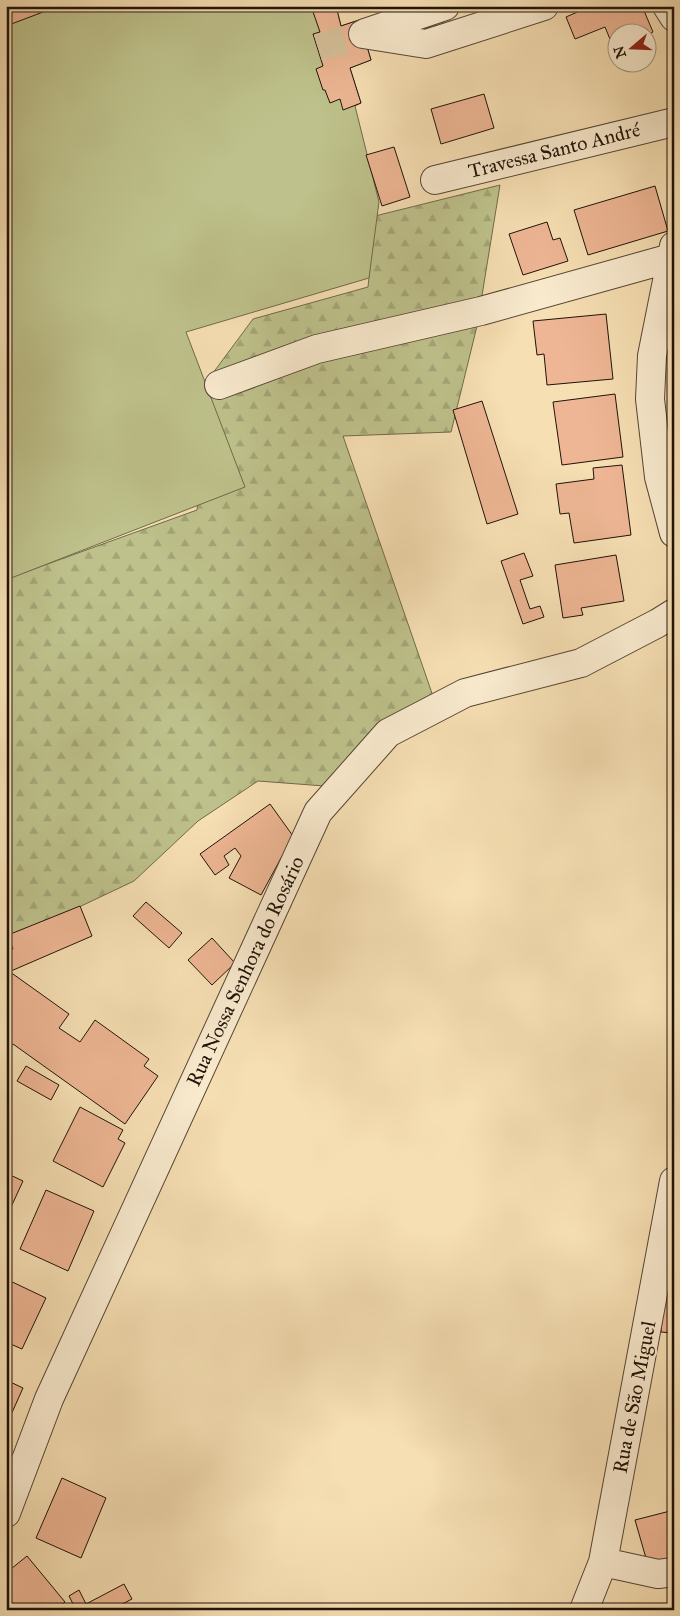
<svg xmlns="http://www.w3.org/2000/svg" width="680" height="1616" viewBox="0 0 680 1616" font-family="'IM FELL Great Primer',serif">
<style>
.forest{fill:url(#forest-firs);stroke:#6f6a4a}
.pitch{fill:#bec18b;stroke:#6f6a4a}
.building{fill:#eeb694;stroke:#201309}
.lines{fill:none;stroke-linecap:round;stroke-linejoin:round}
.minor-tunnel{stroke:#d6c09a;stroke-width:28;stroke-dasharray:28 14;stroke-linecap:butt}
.minor-casing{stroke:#564634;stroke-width:30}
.minor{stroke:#f9eace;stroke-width:28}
.labels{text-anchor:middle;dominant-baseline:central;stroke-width:4.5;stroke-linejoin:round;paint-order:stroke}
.street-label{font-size:20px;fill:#201309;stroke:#f9eace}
</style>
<defs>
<pattern id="forest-firs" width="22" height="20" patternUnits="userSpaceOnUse" patternTransform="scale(1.25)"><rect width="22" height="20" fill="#bec18b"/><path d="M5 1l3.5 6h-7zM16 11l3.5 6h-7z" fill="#a3a577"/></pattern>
</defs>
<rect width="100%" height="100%" fill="#f6dfb3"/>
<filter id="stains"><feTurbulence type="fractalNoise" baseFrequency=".004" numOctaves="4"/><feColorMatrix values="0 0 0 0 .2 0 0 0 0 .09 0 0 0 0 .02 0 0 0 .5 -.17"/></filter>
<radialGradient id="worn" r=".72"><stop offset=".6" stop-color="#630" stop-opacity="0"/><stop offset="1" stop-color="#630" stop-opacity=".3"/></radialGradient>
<path class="forest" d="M500 185 477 326 451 432 343 436 435 702 351 788 258 781 198 821 134 881 20 935 6 938V579L197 510 210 377 253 319 368 287 375 216Z"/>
<path class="pitch" d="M6 6H336L341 26 359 20 371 60 350 68 361 103 355 106 379 202 369 278 186 332 245 487 6 580Z"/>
<path class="building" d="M6 6H59L6 26Z
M311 6H336L341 26 359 20 371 60 350 68 361 103 343 110 340 99 330 103 325 90H323L316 69 323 66 313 34 320 32Z
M591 6H642L653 32 648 35V32H618V47L614 49 605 27 575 39 566 17Z
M443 19V25L436 26 433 23Z
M484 94 494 128 441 144 431 109Z
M394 147 410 197 382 206 366 155Z
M655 186 668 231 588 255 574 210Z
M547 222 553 240 560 238 568 261 523 275 509 234Z
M606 314 613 379 547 385 544 354 537 355 533 321Z
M615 394 623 457 562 465 553 402Z
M482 401 518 514 487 524 453 410Z
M622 465 631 535 574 543 569 513 560 514 556 484 594 479 593 468Z
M524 553 533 576 520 580 530 609 540 606 544 617 523 624 501 561Z
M616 555 624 601 581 608 583 615 563 618 555 565Z
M270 804 293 836 261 895 229 878 241 856 235 848 224 856 229 865 215 875 200 854Z
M146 902 182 933 169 948 133 916Z
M80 906 92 936 11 971 6 961V951L13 949 8 935Z
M212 938 235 963 212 985 188 960Z
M6 969 69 1014 59 1028 80 1042 95 1020 149 1059 144 1066 158 1076 125 1124 13 1044 6 1053Z
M26 1066 59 1085 51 1100 17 1081Z
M80 1107 123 1130 118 1139 125 1143 103 1187 53 1161Z
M6 1173 23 1181 6 1218Z
M46 1190 94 1211 68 1271 20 1249Z
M667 1258 674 1259V1344H672V1333L661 1332Z
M6 1279 46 1298 22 1349 6 1342Z
M6 1380 23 1388 6 1426Z
M62 1478 106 1498 81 1558 36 1538Z
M674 1510V1565L650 1572 635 1520Z
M27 1556 65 1602 55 1610H18L6 1596V1573Z
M124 1584 132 1599 111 1610H76L69 1596 79 1590 86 1604Z"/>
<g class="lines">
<path class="minor-tunnel" d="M318 48 363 34"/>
<defs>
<path id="minor" d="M667 6 674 17
M365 33 445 6
M363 34 426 44 544 6
M435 180 674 122
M674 246 652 356 650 399 659 477 674 533
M219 385 317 349 481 311 671 258
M6 1513 49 1399 318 812 388 733 465 693 581 663 658 623 674 613
M603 1562 658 1574 674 1572
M584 1610 603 1562 674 1181"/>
</defs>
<use href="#minor" class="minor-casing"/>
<use href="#minor" class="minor"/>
</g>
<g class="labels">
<g class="street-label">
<text transform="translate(554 150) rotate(-14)">Travessa Santo André</text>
<text transform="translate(245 971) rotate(-65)">Rua Nossa Senhora do Rosário</text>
<text transform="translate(634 1397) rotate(-79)">Rua de São Miguel</text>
</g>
</g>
<rect width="680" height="1616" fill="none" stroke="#f6dfb3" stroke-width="25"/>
<rect x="8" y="8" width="665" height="1601" fill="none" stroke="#201309" stroke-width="2.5"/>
<rect x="12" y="12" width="655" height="1591" fill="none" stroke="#201309"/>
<g transform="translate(632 48) rotate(251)"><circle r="24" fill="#f9eace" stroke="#a2947f"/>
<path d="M0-4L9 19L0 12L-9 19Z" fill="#8f2418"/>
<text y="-8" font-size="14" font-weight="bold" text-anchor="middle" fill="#201309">N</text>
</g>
<rect width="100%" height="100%" filter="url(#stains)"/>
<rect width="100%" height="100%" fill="url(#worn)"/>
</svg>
